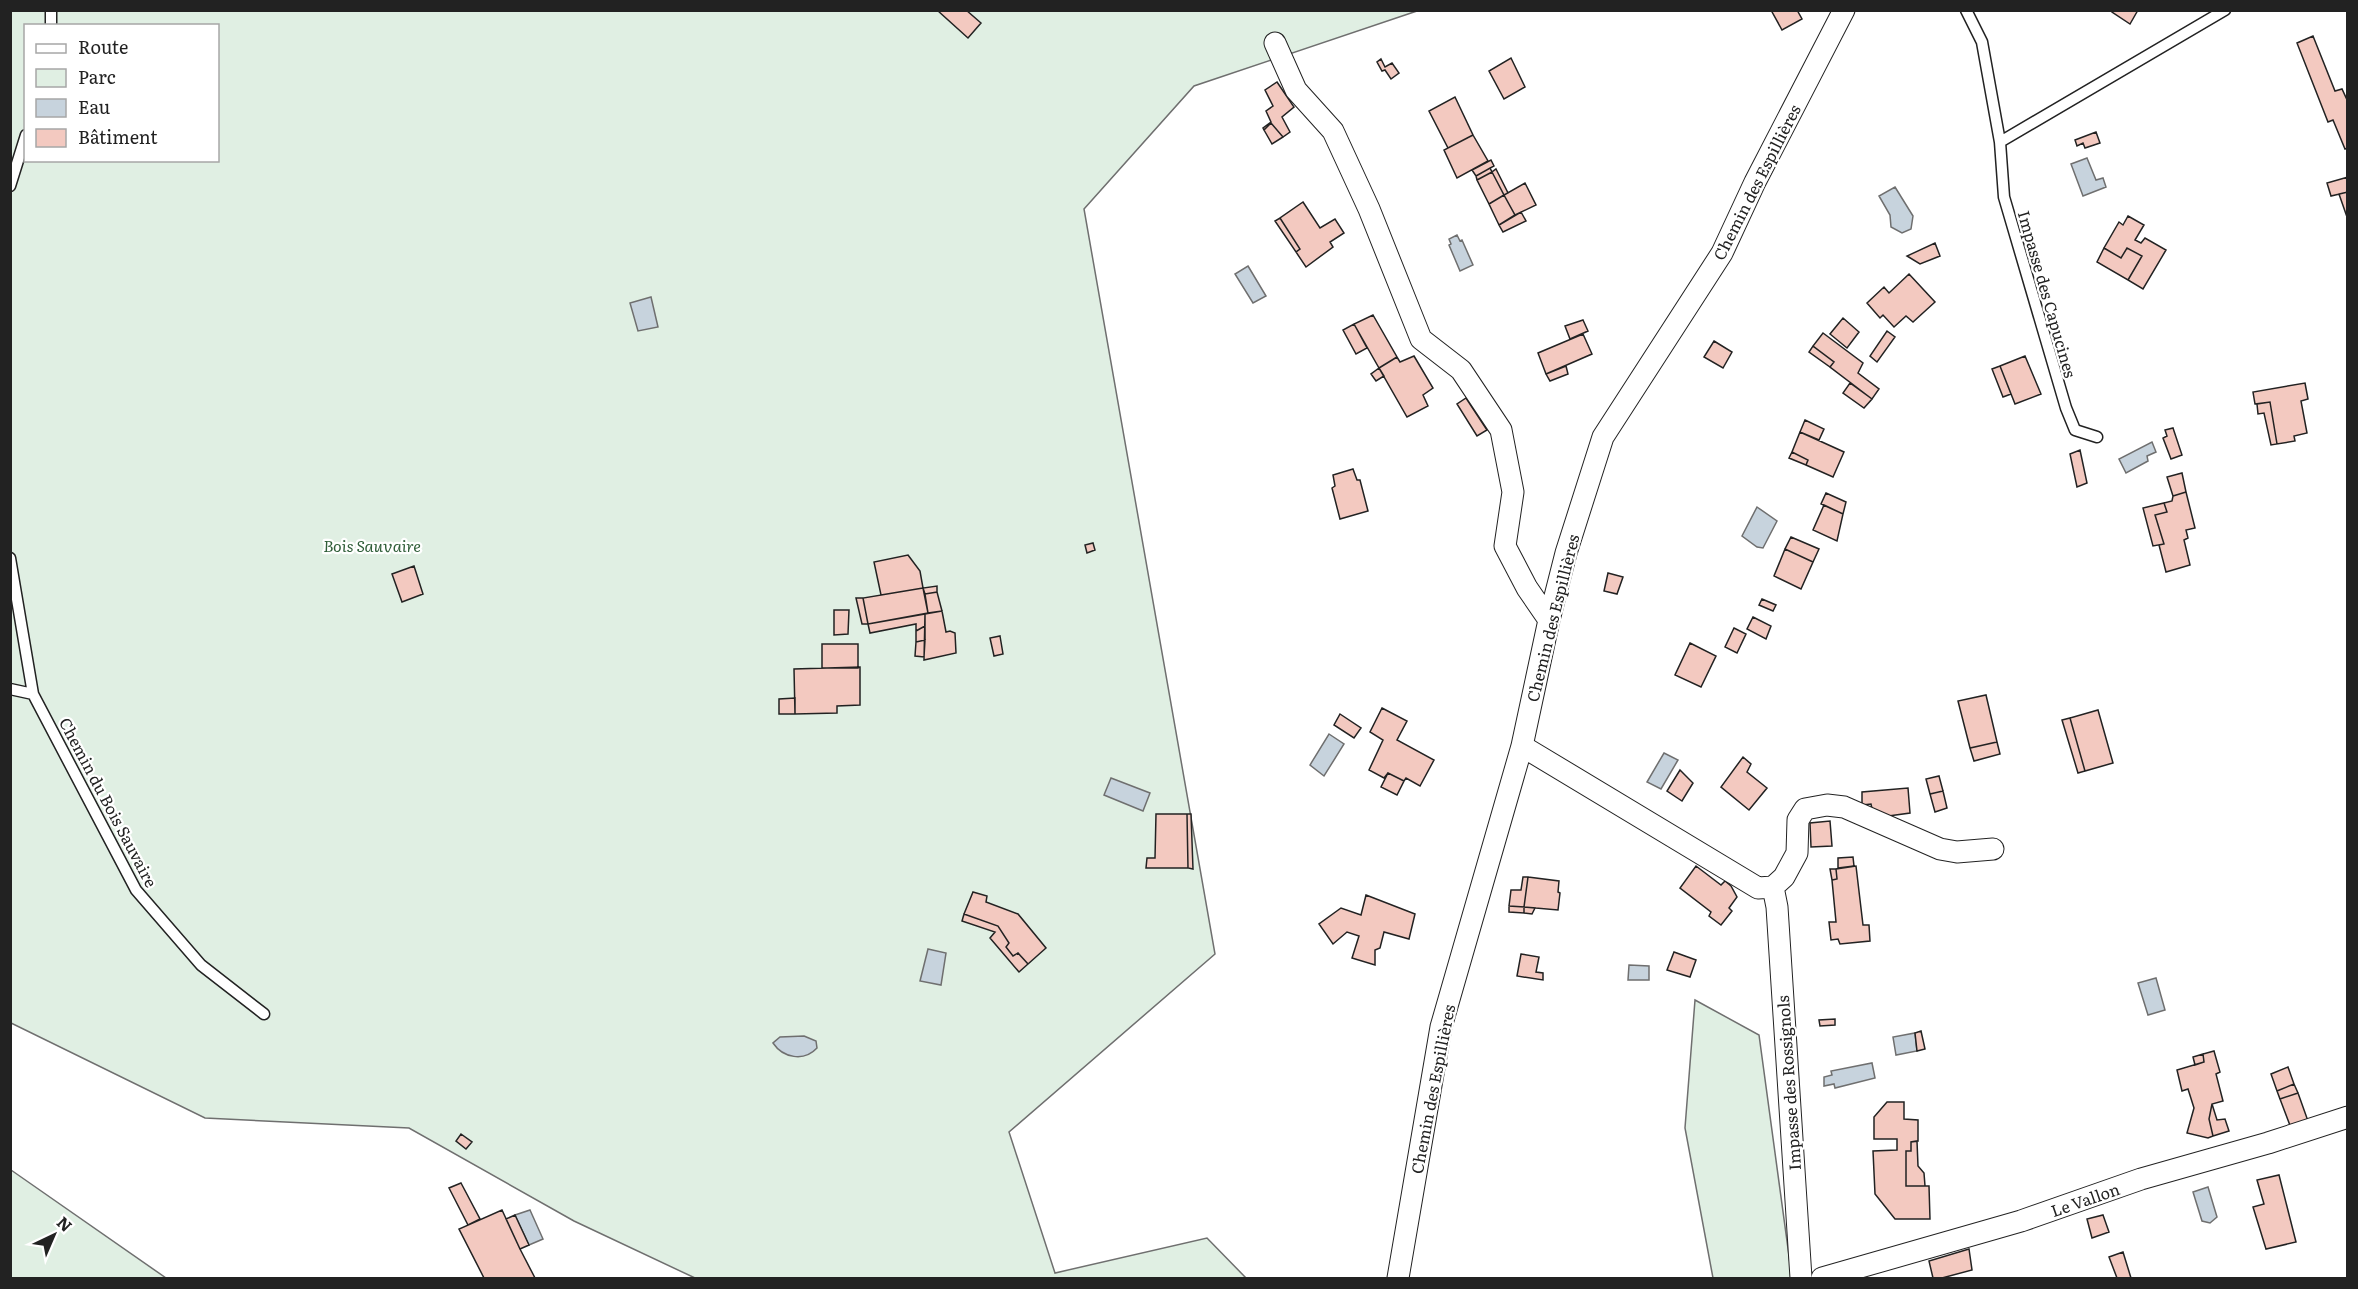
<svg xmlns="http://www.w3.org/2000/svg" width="2358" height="1289" viewBox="0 0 2358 1289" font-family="Literata,serif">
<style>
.green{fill:#e0efe3;stroke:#6f6f6f;stroke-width:1.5;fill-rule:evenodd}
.water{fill:#c7d3dd;stroke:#6f6f6f;stroke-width:1.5}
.building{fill:#f3c9c0;stroke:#222;stroke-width:1.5}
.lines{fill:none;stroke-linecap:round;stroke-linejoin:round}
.lane-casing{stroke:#222;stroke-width:13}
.street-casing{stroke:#222;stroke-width:23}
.lane{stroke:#fff;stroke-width:10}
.street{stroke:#fff;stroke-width:21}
.labels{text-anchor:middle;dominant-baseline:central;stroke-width:4.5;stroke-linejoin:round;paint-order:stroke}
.street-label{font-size:16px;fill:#222;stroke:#fff}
.park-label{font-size:16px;font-style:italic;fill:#2f5e38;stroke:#fff}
</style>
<rect width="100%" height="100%" fill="#fff"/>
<path class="green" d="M10 11H1417L1194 86 1084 209 1215 954 1009 1132 1055 1273 1207 1238 1246 1278H695L574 1221 409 1128 205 1118 11 1023ZM26 26H218V160H26Z
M1695 1000 1759 1035 1792 1278H1713L1685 1128Z
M11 1170 166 1278H11Z"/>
<path class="water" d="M2087 158 2096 180 2103 178 2106 187 2083 196 2071 164Z
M1895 187 1913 216 1911 229 1902 233 1891 227 1890 215 1879 196Z
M1457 235 1460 241 1462 240 1473 265 1460 271 1449 245 1451 244 1449 239Z
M1248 266 1266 296 1253 303 1235 274Z
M651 297 658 327 638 331 630 303Z
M2152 442 2156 452 2147 456 2148 461 2126 473 2119 459Z
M1757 507 1777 521 1763 548 1757 547 1742 536Z
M1329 734 1344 744 1324 776 1310 765Z
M1664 753 1678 760 1661 789 1647 782Z
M1111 778 1150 793 1143 811 1104 795Z
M928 949 946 953 941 985 920 981Z
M1629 965 1649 966V980H1628Z
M2156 978 2165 1010 2148 1015 2138 983Z
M1915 1033 1917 1051 1896 1055 1893 1037Z
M804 1036 816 1041 817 1048C804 1062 783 1058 773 1043L780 1037Z
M1872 1063 1875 1078 1835 1088 1834 1084 1824 1086V1077L1832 1075 1831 1071Z
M2208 1187 2217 1217 2210 1223 2202 1221 2193 1192Z
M530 1210 543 1239 529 1245 515 1215Z"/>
<path class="building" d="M937 10H966L981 23 968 38Z
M1771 10H1797L1802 19 1782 30Z
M2112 10H2138L2130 24 2112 12Z
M2313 36 2335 91 2342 89 2348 102V148L2345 149 2333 120 2328 122 2297 43Z
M1511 58 1525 87 1504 99 1489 71Z
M1381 59 1385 67 1392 63 1399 73 1391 79 1385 70 1382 71 1377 62Z
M1277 82 1294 107 1282 117 1290 132 1283 137 1271 123 1264 130 1263 128 1271 122 1266 111 1273 106 1265 90Z
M1455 97 1473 135 1448 148 1429 111Z
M1271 123 1283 137 1272 144 1264 130Z
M2096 132 2100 143 2085 148 2083 143 2077 146 2075 140Z
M1473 135 1488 161 1457 178 1444 150Z
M1491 160 1494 166 1476 176 1472 170Z
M1490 168 1492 172 1477 180 1476 176Z
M1496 169 1508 193 1504 195 1492 172Z
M1492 172 1504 195 1489 204 1477 180Z
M2348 177V192L2331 196 2327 183Z
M1525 183 1536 205 1515 215 1504 195Z
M2348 192V217H2347L2339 194Z
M1504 195 1515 215 1499 225 1489 204Z
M1303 202 1320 228 1335 219 1344 233 1330 242 1333 247 1306 267 1296 252 1300 249 1280 218Z
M1521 212 1526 221 1503 232 1499 225Z
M2128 216 2144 225 2135 240 2141 243 2145 238 2166 250 2143 289 2128 280 2142 256 2127 248 2121 258 2104 248 2119 222 2123 225Z
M1280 218 1300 249 1296 252 1275 221Z
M1935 243 1940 256 1920 264 1907 256Z
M2104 248 2121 258 2127 248 2142 256 2128 280 2097 262Z
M1909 274 1935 302 1913 322 1906 316 1894 327 1883 315 1880 318 1867 303 1884 287 1889 293Z
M1373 315 1397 357 1379 368 1354 324Z
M1843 318 1859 332 1847 348 1830 334Z
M1583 320 1588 331 1570 339 1565 326Z
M1354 324 1367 348 1356 354 1343 330Z
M1887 331 1895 337 1877 362 1870 356Z
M1823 333 1863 363 1858 373 1879 389 1872 399 1830 367 1834 362 1813 346Z
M1583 334 1592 354 1546 374 1538 353Z
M1714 341 1732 352 1723 368 1704 357Z
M1813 346 1834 362 1830 367 1809 352Z
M1414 356 1433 388 1423 395 1428 406 1407 417 1379 368 1397 357 1400 362Z
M2025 356 2041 394 2015 404 2000 366Z
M1566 366 1568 374 1550 381 1546 374Z
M2000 366 2011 394 2003 397 1992 369Z
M1379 368 1384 376 1376 381 1371 374Z
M1850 383 1872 399 1864 408 1843 393Z
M2305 383 2308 399 2301 401 2307 433 2294 436 2295 441 2277 444 2270 402 2255 404 2253 392Z
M1466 398 1487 430 1477 436 1457 404Z
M2270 402 2277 444 2271 445 2264 413 2258 414 2257 404Z
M1805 420 1824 429 1819 440 1800 432Z
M2173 428 2182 455 2171 459 2163 438 2167 436 2165 430Z
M1800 432 1844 452 1833 477 1806 465 1808 460 1792 452Z
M2080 450 2087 483 2077 487 2070 454Z
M1792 452 1808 460 1806 465 1789 458Z
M1353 469 1357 480H1360L1368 511 1340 519 1332 488 1335 486 1333 475Z
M2182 473 2186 492 2173 496 2167 477Z
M2186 492 2195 528 2186 530 2188 538 2184 540 2190 565 2166 572 2159 545 2164 544 2155 515 2167 512 2164 503 2172 501 2173 496Z
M1826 493 1846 502 1843 514 1821 504Z
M2164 503 2167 512 2155 515 2164 544 2153 546 2143 508Z
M1824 505 1843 514 1837 541 1813 530Z
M1791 537 1819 549 1813 562 1785 549Z
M1093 543 1095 550 1087 553 1085 545Z
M1785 549 1813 562 1801 589 1774 576Z
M908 555 920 571 923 588 881 595 874 562Z
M414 566 423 594 402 602 392 574Z
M1608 573 1623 577 1617 594 1604 591Z
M937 586V592L925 594 923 588Z
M923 588 928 613 868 624 863 598Z
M937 592 942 611 928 613 925 594Z
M856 598H863L868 624H862Z
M1762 599 1776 605 1773 611 1759 605Z
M834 610H849L848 634 834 635Z
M942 611 946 632 950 631 955 633 956 653 924 660 925 614Z
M925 614V626L916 631V624L870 633 868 624Z
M1753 617 1771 626 1766 639 1747 629Z
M925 626V640L916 642V631Z
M1734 628 1746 634 1737 653 1725 647Z
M1000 636 1003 654 994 656 990 638Z
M925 640 924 657 915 656 916 642Z
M1690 643 1716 656 1701 687 1675 675Z
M822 644H858V668H822Z
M860 667V705L837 706V713L795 714 794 669Z
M1986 695 1997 742 1970 748 1958 701Z
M795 698V714H779V699Z
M1382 708 1407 721 1397 740 1434 760 1420 786 1406 778 1404 781 1388 773 1384 778 1369 770 1383 740 1370 732Z
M2098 710 2113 763 2085 771 2070 718Z
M1340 714 1361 728 1354 738 1334 725Z
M2070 718 2085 771 2078 773 2062 720Z
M1997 742 2000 754 1974 761 1970 748Z
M1743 757 1751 764 1747 772 1767 788 1749 810 1721 787Z
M1680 770 1693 783 1682 801 1667 791Z
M1388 773 1404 781 1397 795 1381 787Z
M1939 776 1943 791 1930 794 1926 779Z
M1908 788 1910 813 1874 818 1871 804 1862 805V792Z
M1943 791 1947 808 1935 812 1930 794Z
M1156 814H1187L1188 868H1146L1147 858H1155Z
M1187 814H1191L1193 869 1188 868Z
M1830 821 1832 846 1811 847 1810 823Z
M1853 857 1854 866 1838 868V858Z
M1696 866 1721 885 1725 881 1731 886 1737 897 1729 908 1732 911 1721 925 1709 916 1711 912 1680 888Z
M1856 866 1863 925H1869L1870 941 1840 944 1838 939 1831 940 1829 922H1836L1832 880 1837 879 1836 869Z
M1830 869H1836L1837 879 1832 880Z
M1523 877H1528L1524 907 1509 906 1511 890H1521Z
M1528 877 1559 881 1558 892 1560 893 1558 910 1524 907Z
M973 892 987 896 986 902 1018 914 1046 948 1028 964 1018 953 1013 956 1006 947 1009 943 998 926 964 914Z
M1366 895 1415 914 1409 939 1384 932 1380 948 1375 950V965L1352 958 1359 936 1347 932 1333 944 1319 924 1341 908 1361 915Z
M1509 906 1524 907V913L1509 912Z
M1524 907 1535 908 1532 914 1524 913Z
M964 914 998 926 1009 943 1006 947 1013 956 1018 953 1028 964 1019 972 990 938 995 932 962 921Z
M1674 952 1696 960 1690 977 1667 970Z
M1521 954 1539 957 1536 972 1543 973V980L1517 976Z
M1835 1019V1025L1820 1026 1819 1020Z
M1921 1031 1925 1049 1917 1051 1915 1033Z
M2214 1051 2220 1072 2216 1074 2223 1101 2212 1104 2209 1119 2213 1136 2208 1138 2187 1133 2194 1108 2188 1089 2182 1091 2177 1070 2204 1062 2203 1054Z
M2203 1054 2204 1062 2195 1065 2193 1057Z
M2288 1067 2294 1084 2277 1091 2271 1074Z
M2294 1084 2298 1093 2280 1099 2277 1091Z
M2298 1093 2308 1121 2291 1128 2280 1099Z
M1887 1102H1904V1119L1918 1120V1141L1911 1142V1151H1906V1186H1929L1930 1219H1895L1875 1194 1873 1151 1897 1150V1139H1874V1117Z
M2212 1104 2217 1120 2225 1119 2229 1131 2213 1136 2209 1119Z
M461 1134 472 1142 466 1149 456 1141Z
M1917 1141 1918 1166 1924 1173 1925 1186H1906V1151H1911V1142Z
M2279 1175 2296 1242 2266 1249 2253 1207 2264 1204 2257 1180Z
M461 1183 480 1219 468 1225 449 1188Z
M502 1210 520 1249 535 1278H484L459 1229Z
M515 1215 529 1245 520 1249 506 1219Z
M2103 1215 2109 1232 2092 1238 2087 1219Z
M1969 1249 1972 1270 1942 1278H1933L1929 1261Z
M2123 1252 2131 1278H2117L2109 1257Z"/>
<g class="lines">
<defs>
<path id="lane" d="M51 10V26
M1966 10 1982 42 2000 142 2004 197 2066 408 2075 430 2097 437
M2000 142 2225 10
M10 186 26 135
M10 558 33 694 136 890 201 965 264 1014
M10 689 33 694"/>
<path id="street" d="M1275 43 1296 90 1333 131 1369 209 1421 339 1461 370 1501 430 1513 492 1505 546 1527 588 1549 620
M1522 746 1758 888 1773 887 1784 877 1797 853 1798 820 1805 809 1827 805 1844 807 1940 849 1957 852 1993 849
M1773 887 1777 907 1801 1278
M1398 1278 1441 1027 1522 746 1549 620 1566 553 1603 437 1722 253 1755 182 1844 10
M1822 1278 2021 1221 2141 1179 2268 1143 2348 1117"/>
</defs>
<use href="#lane" class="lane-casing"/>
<use href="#street" class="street-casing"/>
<use href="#lane" class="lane"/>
<use href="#street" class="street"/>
</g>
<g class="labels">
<g class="street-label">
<text transform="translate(1756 182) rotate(-63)">Chemin des Espillières</text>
<text transform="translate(2048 294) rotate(74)">Impasse des Capucines</text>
<text transform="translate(1552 618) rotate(-76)">Chemin des Espillières</text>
<text transform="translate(109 802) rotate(62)">Chemin du Bois Sauvaire</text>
<text transform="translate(1788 1083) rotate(-94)">Impasse des Rossignols</text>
<text transform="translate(1432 1089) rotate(-79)">Chemin des Espillières</text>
<text transform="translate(2085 1199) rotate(-19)">Le Vallon</text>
</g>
<g class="park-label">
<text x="372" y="545">Bois Sauvaire</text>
</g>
</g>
<rect width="2358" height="1289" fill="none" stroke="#222222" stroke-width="24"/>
<rect x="24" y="24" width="195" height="138" fill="#ffffff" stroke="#a7a7a7" stroke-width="1.5"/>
<rect x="36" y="44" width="30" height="9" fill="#ffffff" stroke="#a7a7a7" stroke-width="1.5"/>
<text x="78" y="54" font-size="18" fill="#222222">Route</text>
<rect x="36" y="69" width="30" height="18" fill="#e0efe3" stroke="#a7a7a7" stroke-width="1.5"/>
<text x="78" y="84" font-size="18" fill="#222222">Parc</text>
<rect x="36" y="99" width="30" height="18" fill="#c7d3dd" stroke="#a7a7a7" stroke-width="1.5"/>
<text x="78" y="114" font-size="18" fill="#222222">Eau</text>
<rect x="36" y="129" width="30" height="18" fill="#f3c9c0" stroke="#a7a7a7" stroke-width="1.5"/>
<text x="78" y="144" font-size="18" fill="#222222">Bâtiment</text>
<g transform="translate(54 1235) rotate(44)" stroke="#ffffff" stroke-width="4.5" paint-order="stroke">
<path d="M0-4.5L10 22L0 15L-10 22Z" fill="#222222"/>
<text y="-9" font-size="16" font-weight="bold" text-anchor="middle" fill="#222222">N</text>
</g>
</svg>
